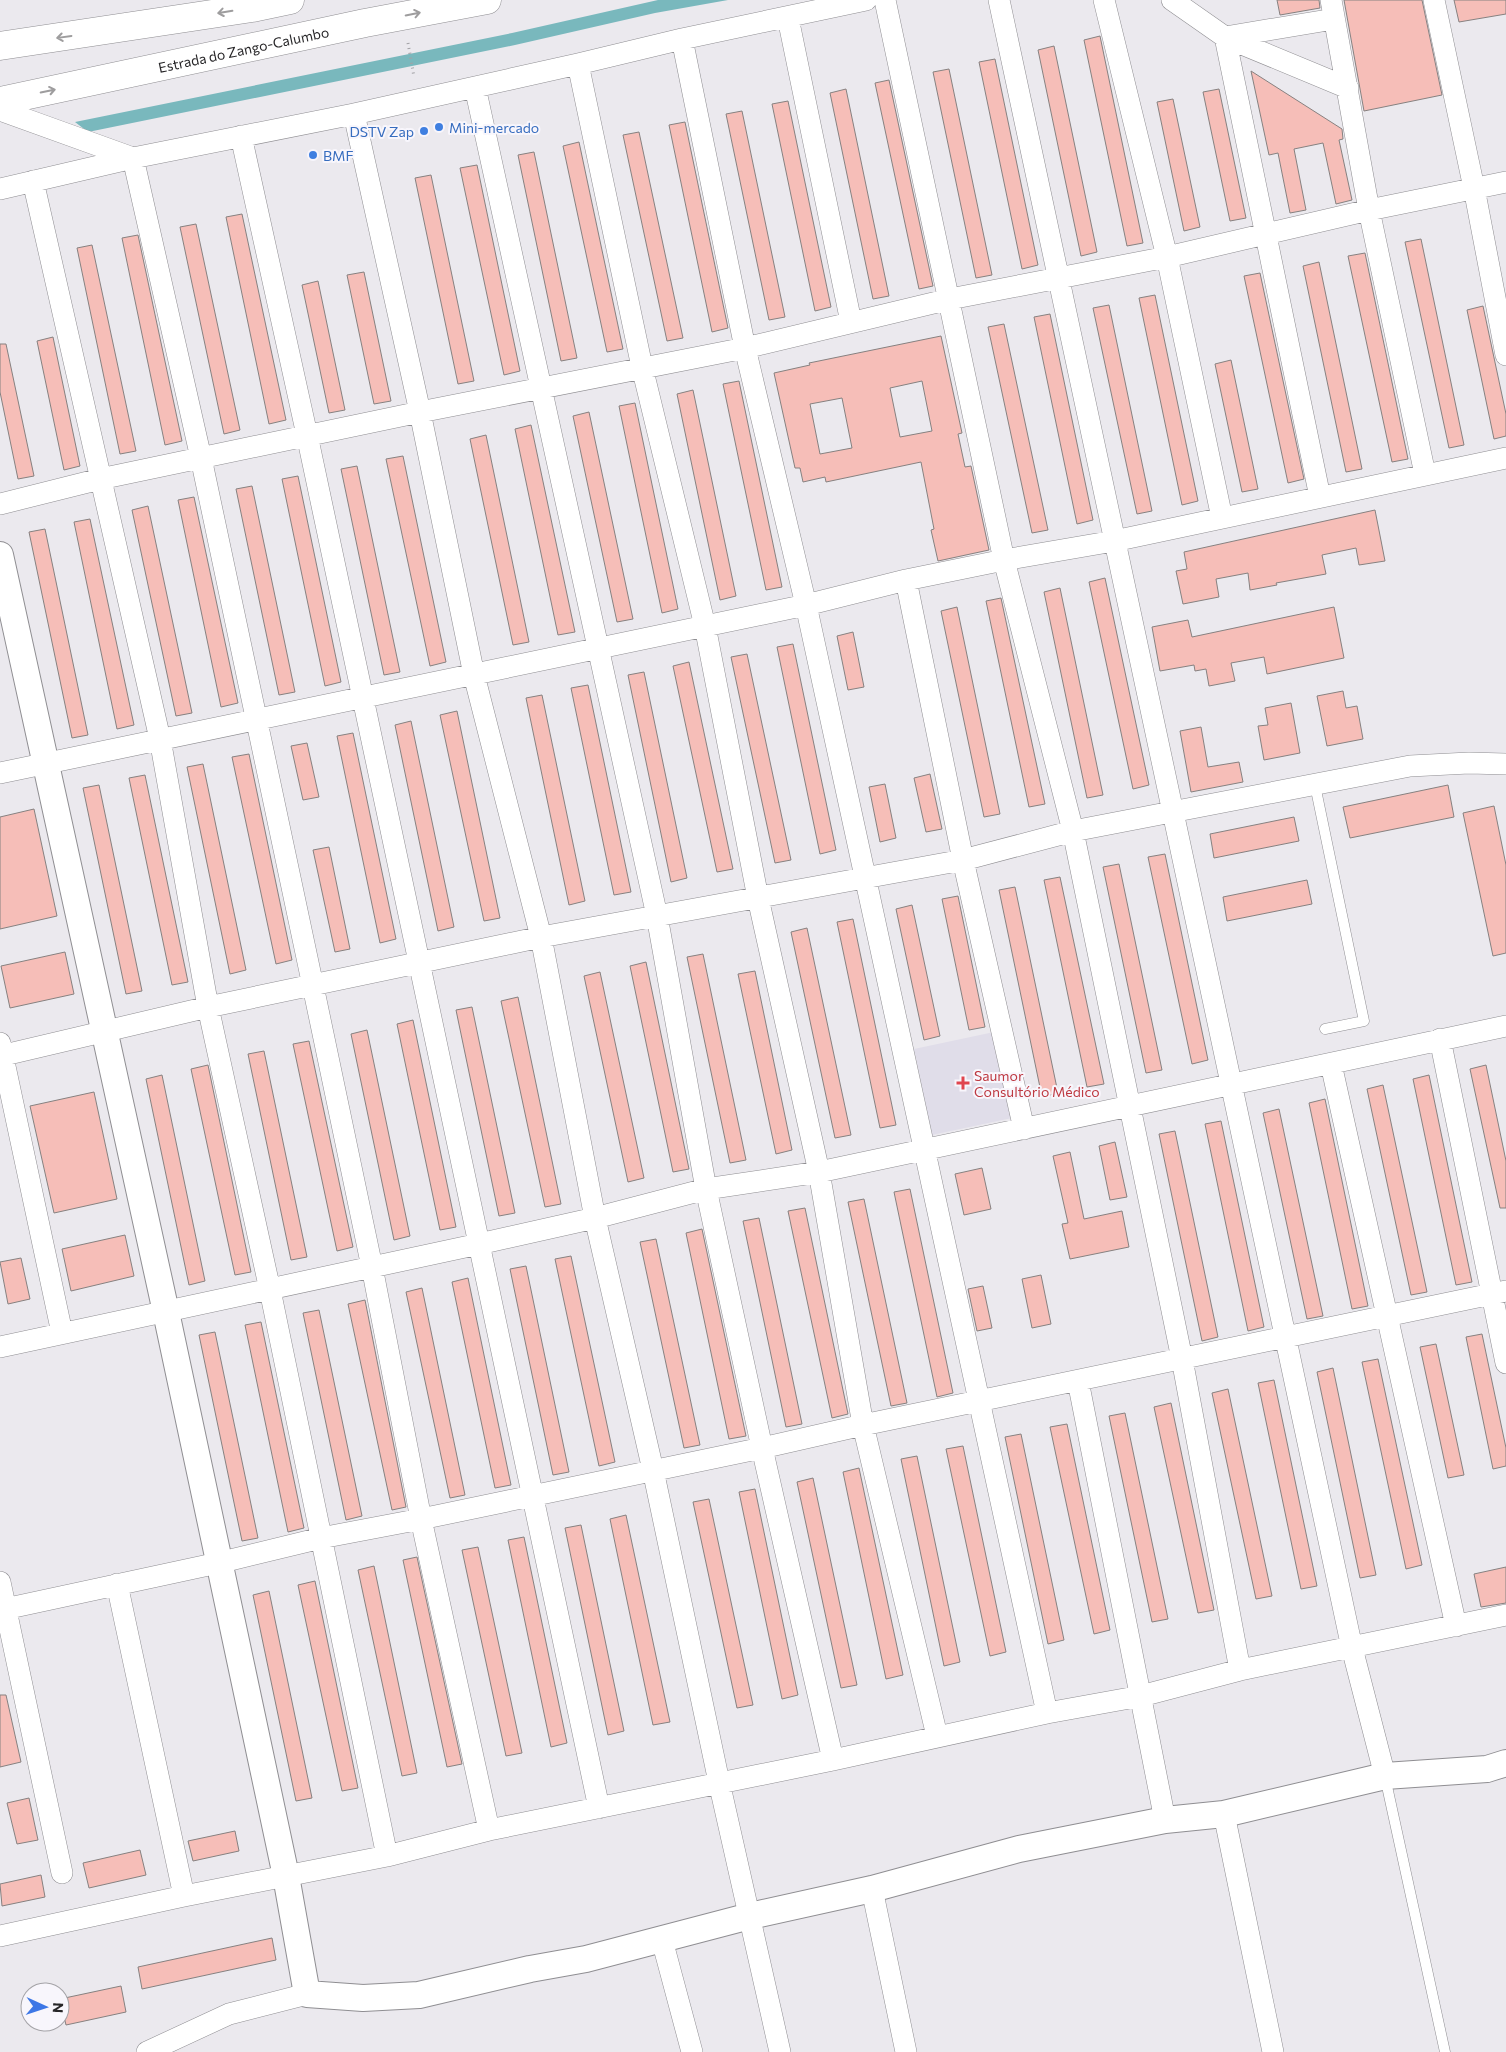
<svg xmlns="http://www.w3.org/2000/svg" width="1506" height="2052" viewBox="0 0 1506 2052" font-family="Commissioner,sans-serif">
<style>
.built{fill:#e0dde9}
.water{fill:#79b8bd}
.building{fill:#f6beb8;stroke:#868180;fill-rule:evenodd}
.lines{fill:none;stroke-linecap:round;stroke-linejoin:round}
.service-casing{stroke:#8f8e92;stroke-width:11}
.minor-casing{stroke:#8f8e92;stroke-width:22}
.tertiary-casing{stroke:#8f8e92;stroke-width:28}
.secondary-casing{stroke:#8f8e92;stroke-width:29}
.path{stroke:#a3a2a6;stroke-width:3;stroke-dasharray:1 4;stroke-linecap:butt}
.service{stroke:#fff;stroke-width:10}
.minor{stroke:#fff;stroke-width:21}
.tertiary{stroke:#fff;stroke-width:26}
.secondary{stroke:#fff;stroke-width:28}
.oneway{stroke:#9e9d9e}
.shop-dot{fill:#3f7fe0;stroke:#f8f6fc;stroke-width:2}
.health-dot{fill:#e0444e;stroke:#f8f6fc;stroke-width:2}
.labels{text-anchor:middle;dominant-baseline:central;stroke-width:4;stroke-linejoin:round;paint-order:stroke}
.street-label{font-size:14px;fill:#272628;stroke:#f8f6fc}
.shop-label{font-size:14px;fill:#366cbe;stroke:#f8f6fc;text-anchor:start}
.health-label{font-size:14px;fill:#be3a42;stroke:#f8f6fc;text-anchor:start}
</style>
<rect width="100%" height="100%" fill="#ebe9ee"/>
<path class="built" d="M994 1032 1012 1118 932 1135 914 1049Z"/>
<path class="water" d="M658 0H728L655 13 515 45 88 132 75 122 512 33Z"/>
<path class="building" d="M1277 0H1319L1320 8 1280 15Z
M1344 0H1422L1442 95 1364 111Z
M1454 0H1506V14L1459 22Z
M1100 36 1143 243 1127 246 1084 40Z
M1054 46 1097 252 1081 256 1038 50Z
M995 59 1038 265 1022 269 979 62Z
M949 69 992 275 976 278 933 72Z
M1251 71 1342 129 1343 139 1339 140 1352 200 1336 204 1323 143 1294 149 1306 210 1290 213 1278 153 1269 155Z
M889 80 933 286 919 289 875 83Z
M846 89 889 296 873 299 830 93Z
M1219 89 1246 218 1230 221 1203 92Z
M1173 99 1200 227 1184 231 1157 102Z
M788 101 831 307 815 311 772 104Z
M742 111 785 317 769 320 726 114Z
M685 122 728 328 712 332 669 125Z
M639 132 683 338 667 341 623 135Z
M579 142 623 349 607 352 563 146Z
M534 152 577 358 561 361 518 155Z
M477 165 520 371 504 375 460 168Z
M431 175 474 381 458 384 415 178Z
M242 214 286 420 269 424 226 217Z
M196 224 240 430 224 434 180 227Z
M138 235 182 441 165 445 122 238Z
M1421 239 1464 445 1449 448 1405 242Z
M92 245 136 451 120 454 77 248Z
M1365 253 1408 459 1392 462 1348 256Z
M1319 262 1362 469 1346 472 1303 266Z
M364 272 391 401 374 404 347 275Z
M1260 273 1304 479 1288 483 1244 276Z
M318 281 345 410 329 413 302 285Z
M1155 295 1198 501 1182 505 1139 298Z
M1109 305 1152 511 1137 514 1093 308Z
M1483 306 1506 414V436L1494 439 1467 310Z
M1050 314 1093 520 1077 524 1034 317Z
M1004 324 1048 530 1032 533 988 327Z
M941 336 962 433 958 434 965 467 971 466 989 550 938 561 931 530 934 529 921 462 826 482 825 477 803 482 800 468H795L774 373 810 365 809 363ZM922 381 932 431 900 437 890 388ZM842 398 852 448 820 454 810 404Z
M53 337 80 466 64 470 37 341Z
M0 344H6L34 476 18 479 0 392Z
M1231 360 1258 489 1242 492 1215 364Z
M739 381 782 587 766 590 723 384Z
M693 390 736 596 720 600 677 394Z
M635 403 678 609 662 613 619 406Z
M589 412 633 619 617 622 573 416Z
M531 425 575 632 558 635 515 429Z
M486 435 529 642 513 645 470 439Z
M403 456 446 662 430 666 386 459Z
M357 466 400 672 384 675 341 469Z
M298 476 341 682 325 686 282 479Z
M252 486 295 692 279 695 236 489Z
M194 497 238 703 221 707 178 500Z
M148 506 192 713 176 716 132 510Z
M1375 510 1385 561 1359 565 1356 548 1322 555 1326 574 1276 583 1277 585 1250 590 1248 573 1216 579 1219 597 1183 604 1176 571 1187 569 1184 552Z
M90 519 134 725 117 729 74 522Z
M45 529 88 735 72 738 29 532Z
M1105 578 1149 785 1133 789 1089 582Z
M1060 588 1103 795 1087 798 1044 592Z
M1001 598 1045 804 1029 807 986 601Z
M957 607 1000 814 984 817 941 611Z
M1334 607 1344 658 1267 674 1264 657 1231 663 1235 681 1209 686 1206 669 1195 671 1194 665 1160 671 1152 627 1188 620 1192 637Z
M853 632 864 687 848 690 837 636Z
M793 644 836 850 820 854 777 647Z
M747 654 791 860 775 863 731 657Z
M689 662 733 869 717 872 673 666Z
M644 672 687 878 671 882 628 675Z
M588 685 631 892 614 895 571 688Z
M1343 691 1346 708 1357 706 1363 739 1327 746 1317 696Z
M542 695 585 901 569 905 526 698Z
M1291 703 1300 753 1264 760 1258 726 1268 725 1265 708Z
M457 711 500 918 484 921 440 715Z
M411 721 454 927 438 931 395 725Z
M1201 727 1208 767 1239 762 1243 782 1191 792 1180 731Z
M353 733 396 939 380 943 337 736Z
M307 743 319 797 303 800 291 746Z
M249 754 292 960 276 964 232 757Z
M203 764 246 970 230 974 187 767Z
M930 774 942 829 926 832 914 778Z
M145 775 188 982 172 985 129 778Z
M885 784 896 838 880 842 869 787Z
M99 785 142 991 126 994 83 788Z
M1448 785 1454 817 1350 838 1343 807Z
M1494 806 1506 865V953L1493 956 1463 813Z
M34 809 57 916 0 929V817Z
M1294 817 1299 841 1214 858 1210 834Z
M329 847 350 949 335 952 313 850Z
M1165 854 1208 1060 1192 1064 1148 857Z
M1119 864 1162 1070 1146 1073 1103 867Z
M1060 877 1104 1084 1087 1087 1044 880Z
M1307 880 1312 904 1227 921 1223 897Z
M1015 887 1058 1093 1042 1097 999 890Z
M958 896 985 1027 969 1030 942 899Z
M912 905 940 1036 924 1040 896 909Z
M853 919 896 1125 880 1128 837 922Z
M807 928 851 1135 835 1138 791 932Z
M65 952 74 994 10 1008 1 966Z
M703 954 746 1160 730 1163 687 957Z
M646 962 689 1169 673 1172 630 966Z
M755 971 792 1150 776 1154 738 974Z
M600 972 644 1178 628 1182 584 976Z
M518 997 561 1204 545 1207 501 1001Z
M472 1007 515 1213 499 1216 456 1010Z
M413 1020 456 1227 440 1230 397 1024Z
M367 1030 410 1236 394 1240 351 1034Z
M309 1041 353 1247 337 1251 293 1044Z
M264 1051 307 1257 291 1260 248 1054Z
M208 1065 251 1272 235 1275 191 1069Z
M1486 1065 1506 1161V1208H1500L1470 1069Z
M162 1075 205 1281 189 1285 146 1079Z
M1429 1075 1472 1282 1456 1285 1413 1079Z
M1383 1085 1427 1292 1411 1295 1367 1089Z
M94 1092 117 1199 54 1213 30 1106Z
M1325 1099 1368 1306 1352 1309 1309 1103Z
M1279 1109 1323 1316 1307 1319 1263 1113Z
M1221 1121 1264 1327 1248 1331 1205 1124Z
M1175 1131 1218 1337 1202 1341 1159 1134Z
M1115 1142 1127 1197 1110 1200 1099 1146Z
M1070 1152 1084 1219 1122 1211 1129 1247 1070 1259 1062 1224 1068 1223 1053 1156Z
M982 1168 991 1209 964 1215 955 1174Z
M910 1189 953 1393 937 1397 894 1192Z
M864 1199 907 1403 891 1406 848 1202Z
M805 1208 848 1414 832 1418 788 1211Z
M759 1218 802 1424 786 1427 743 1221Z
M702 1229 746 1436 729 1439 686 1233Z
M125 1235 134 1276 71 1291 62 1249Z
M656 1239 700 1445 684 1448 640 1242Z
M571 1256 615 1462 599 1466 555 1259Z
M21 1258 30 1299 8 1304 0 1262Z
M526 1266 569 1472 553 1475 510 1269Z
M1041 1275 1051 1324 1032 1328 1022 1279Z
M468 1278 511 1485 495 1488 452 1282Z
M983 1286 992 1328 977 1331 968 1289Z
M422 1288 465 1495 450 1498 406 1292Z
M365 1300 406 1507 392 1510 348 1304Z
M319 1310 362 1516 346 1520 303 1313Z
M261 1322 304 1528 288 1532 245 1325Z
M215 1332 258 1538 242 1541 199 1335Z
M1482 1334 1506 1448V1466L1493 1469 1466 1337Z
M1436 1344 1464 1475 1448 1478 1420 1347Z
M1378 1359 1422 1565 1406 1569 1362 1362Z
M1333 1368 1376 1575 1360 1578 1317 1372Z
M1274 1380 1317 1586 1301 1589 1258 1383Z
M1228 1389 1272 1596 1256 1599 1212 1393Z
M1171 1403 1214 1610 1198 1613 1154 1407Z
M1125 1413 1168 1619 1152 1622 1109 1416Z
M1067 1424 1110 1630 1094 1634 1050 1427Z
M1021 1434 1064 1640 1048 1644 1005 1437Z
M963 1446 1006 1652 990 1656 946 1449Z
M917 1456 960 1662 944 1666 901 1459Z
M859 1468 903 1675 886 1679 843 1472Z
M813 1478 857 1685 841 1688 797 1482Z
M755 1489 798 1695 782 1699 739 1492Z
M709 1499 753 1705 737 1708 693 1502Z
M626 1515 670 1722 653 1725 610 1519Z
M581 1525 624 1731 608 1735 565 1528Z
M524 1537 567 1743 551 1747 508 1540Z
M478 1547 522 1753 506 1756 462 1550Z
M417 1557 462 1764 447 1767 403 1560Z
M374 1566 417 1773 402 1776 358 1570Z
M1506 1567V1603L1481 1607 1474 1574Z
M315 1581 358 1788 342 1791 298 1585Z
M269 1591 312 1798 296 1801 253 1595Z
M0 1695H6L21 1762 0 1767Z
M29 1798 38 1840 17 1844 7 1803Z
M235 1831 239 1851 193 1861 188 1841Z
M140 1850 146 1875 89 1888 83 1863Z
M41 1875 45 1897 2 1906 0 1884Z
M272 1938 276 1960 142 1989 138 1967Z
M121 1986 126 2012 66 2025 60 1999Z"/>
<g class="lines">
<defs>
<path id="service" d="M1315 785 1364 1021 1325 1029
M1385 1777 1445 2052"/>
<path id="minor" d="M885 0 1004 560 1073 831 1182 1359 1240 1670
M999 0 1352 1648 1385 1776
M1104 0 1167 257 1222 518
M1172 0 1225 37 1348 88
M1331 0 1369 210 1425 474
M1434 0 1474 188 1506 355
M788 18 851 322
M682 39 745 348 806 605 1047 1713
M578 64 642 367 705 626 758 898 819 1172 863 1425 937 1736
M475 87 657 916 706 1189 762 1448 833 1760
M0 110 133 158 201 458 313 986 372 1267 421 1519 489 1830
M354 114 420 412 474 675 541 937 595 1218 653 1470 719 1782 780 2052
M241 136 307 435 599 1808
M33 181 160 739 208 1007 270 1290 387 1856
M0 189 133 158 354 114 578 64 682 39 866 0
M1320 497 1225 37 1334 19
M0 504 100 479 420 412 745 348 950 299 1167 257 1369 210 1506 182
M906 580 963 860 1024 1129
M0 773 806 605 906 580 1004 560 1114 541 1506 458
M1440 1039 1506 1363
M0 1043 62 1333
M0 1056 208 1007 541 937 963 860 1073 831 1410 766 1469 763 1506 764
M1331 1064 1456 1626
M0 1347 479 1244 595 1218 706 1189 819 1172 1506 1026
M1078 1381 1165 1820
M0 1582 62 1873
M117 1584 184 1896
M0 1610 218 1563 321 1538 421 1519 762 1448 863 1425 1506 1291
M1224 1814 1273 2052
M872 1889 906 2052
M0 1936 184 1896 387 1856 489 1830 833 1760 1047 1713 1141 1696 1240 1670 1506 1615
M662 1940 692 2052
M147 2052 229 2014 307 1994"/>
<path id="tertiary" d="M0 555 166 1312 286 1876 307 1994 363 1998 419 1995 530 1969 586 1959 750 1916 872 1889 1019 1849 1165 1820 1224 1814 1385 1776 1487 1769 1506 1763"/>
<g id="secondary">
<path d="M0 46 252 8 290 0"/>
<path id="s1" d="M0 101 365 23 487 0"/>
</g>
</defs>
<use href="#service" class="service-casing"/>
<use href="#minor" class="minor-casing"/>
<use href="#tertiary" class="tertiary-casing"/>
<use href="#secondary" class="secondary-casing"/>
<path class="path" d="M408 43 414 77"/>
<use href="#service" class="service"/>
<use href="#minor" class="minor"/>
<use href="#tertiary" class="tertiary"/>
<use href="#secondary" class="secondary"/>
</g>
<defs><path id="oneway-shaft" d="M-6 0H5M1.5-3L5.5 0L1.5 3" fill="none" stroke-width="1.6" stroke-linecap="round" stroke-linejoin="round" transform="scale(1.25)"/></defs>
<g class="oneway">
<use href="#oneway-shaft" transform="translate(225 12) rotate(171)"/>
<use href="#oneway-shaft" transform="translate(413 14) rotate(-11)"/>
<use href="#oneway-shaft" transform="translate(64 37) rotate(172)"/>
<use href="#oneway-shaft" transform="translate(48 91) rotate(-12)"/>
</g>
<g class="shop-dot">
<circle cx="439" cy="127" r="5"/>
<circle cx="424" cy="131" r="5"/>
<circle cx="313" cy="155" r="5"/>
</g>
<path class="health-dot" d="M960.5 1075.5h5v5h5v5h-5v5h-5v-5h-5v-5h5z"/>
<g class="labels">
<g class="street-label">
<text stroke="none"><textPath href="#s1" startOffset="249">Estrada do Zango-Calumbo</textPath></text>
</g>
<g class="shop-label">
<text x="449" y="127">Mini-mercado</text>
<text x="414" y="131" text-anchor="end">DSTV Zap</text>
<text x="323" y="155">BMF</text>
</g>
<g class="health-label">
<text x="974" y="1075">Saumor<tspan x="974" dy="16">Consultório Médico</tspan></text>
</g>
</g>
<g transform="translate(45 2007) rotate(93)"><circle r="24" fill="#f8f6fc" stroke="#a4a3a7"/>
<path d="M0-4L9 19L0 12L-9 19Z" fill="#3d77e6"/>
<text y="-8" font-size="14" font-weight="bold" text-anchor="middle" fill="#272628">N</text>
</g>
</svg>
